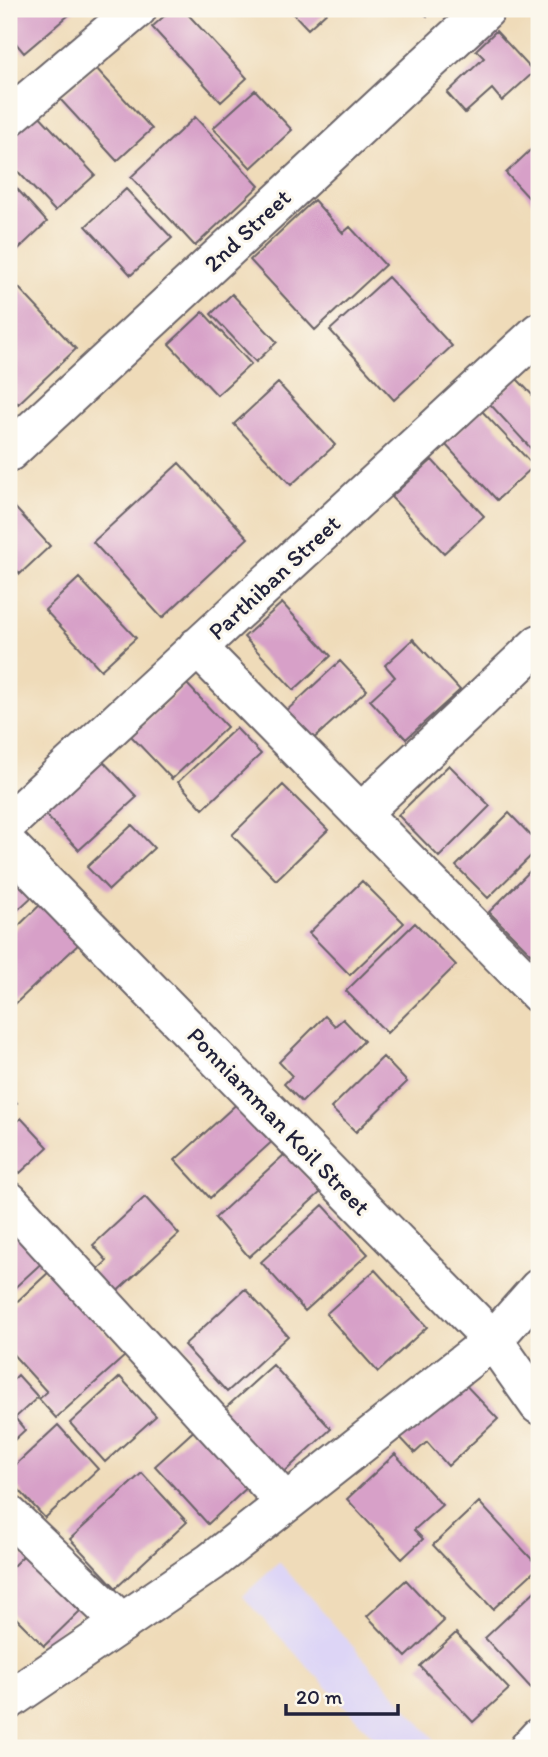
<svg xmlns="http://www.w3.org/2000/svg" width="548" height="1757" viewBox="0 0 548 1757" font-family="Itim,sans-serif">
<style>
.built{fill:#ddd5f6}
.building{fill:#d7a0c8}
.lines{fill:none;stroke-linecap:round;stroke-linejoin:round}
.street-casing{stroke:#6a6367;stroke-width:42}
.secondary-casing{stroke:#6a6367;stroke-width:42}
.street{stroke:#fff;stroke-width:38}
.secondary{stroke:#fff;stroke-width:38}
.labels{text-anchor:middle;dominant-baseline:central;stroke-width:6;stroke-linejoin:round;paint-order:stroke}
.street-label{font-size:24px;fill:#22223b;stroke:#fbf7ec}
</style>
<rect width="100%" height="100%" fill="#fbf7ec"/>
<filter id="ink" filterUnits="userSpaceOnUse"><feTurbulence type="fractalNoise" baseFrequency=".0143" numOctaves="2"/><feDisplacementMap in="SourceGraphic" scale="14" xChannelSelector="R" yChannelSelector="G"/><feConvolveMatrix kernelMatrix="1 2 1 2 8 2 1 2 1" color-interpolation-filters="sRGB"/></filter>
<filter id="wash" filterUnits="userSpaceOnUse"><feTurbulence type="fractalNoise" baseFrequency=".00686" numOctaves="4" result="noise"/><feDisplacementMap in="SourceGraphic" scale="28" xChannelSelector="R" yChannelSelector="G"/><feGaussianBlur stdDeviation="1.57" result="paint"/><feColorMatrix in="noise" values="0 0 0 0 0 0 0 0 0 0 0 0 0 0 0 0 0 1.4 0 .05"/><feComposite in="paint" operator="in"/></filter>
<g filter="url(#wash)">
<rect width="100%" height="100%" fill="#efdbb9"/>
<path class="built" d="M279 1562 442 1748H377L380 1744 251 1606 243 1596Z"/>
<g id="blocks">
<path class="building" d="M9 9H76L24 53 9 35Z
M172 9H183L247 78 221 102 152 27Z
M289 9H330L308 29Z
M420 9H434L427 16Z
M496 31 534 72 502 101 492 89 465 113 447 93 484 58 476 50Z
M95 67 152 129 117 161 60 99Z
M255 90 292 130 251 168 213 128Z
M36 112 95 175 55 211 9 162V137Z
M195 117 259 186 195 246 131 177Z
M539 142V209L506 173Z
M9 180 47 222 9 258Z
M126 189 172 238 131 275 86 226Z
M314 200 343 233 350 227 385 265 315 330 250 260Z
M388 277 452 346 394 400 330 330Z
M17 286 76 349 18 404 9 394V294Z
M232 294 277 342 256 362 211 314Z
M203 312 251 364 217 395 169 344Z
M517 379 539 402V449L535 453 490 404Z
M278 383 335 445 291 485 234 424Z
M481 410 534 466 497 500 445 444Z
M432 460 484 516 444 553 391 497Z
M179 463 248 538 162 618 93 542Z
M9 501 50 546 20 574 9 562Z
M79 578 136 638 101 670 45 610Z
M282 603 331 656 294 690 244 637Z
M413 639 460 690 406 739 370 700 395 677 385 665Z
M340 661 367 690 310 742 284 713Z
M187 684 227 727 172 779 131 736Z
M236 728 261 754 203 809 178 782Z
M97 755 137 797 79 850 39 808Z
M449 765 490 806 439 857 398 815Z
M283 785 328 830 276 880 232 835Z
M509 813 539 844V848L488 898 456 866Z
M132 825 154 848 109 890 87 867Z
M539 862V945L531 954 489 912Z
M9 865 36 893 9 918Z
M362 881 404 923 350 975 309 933Z
M43 902 81 942 15 1004 9 997V935Z
M415 923 456 965 387 1033 346 991Z
M325 1016 335 1026 343 1019 364 1041 302 1102 284 1084 292 1076 279 1062Z
M383 1057 407 1082 356 1132 331 1108Z
M9 1093 17 1103 9 1110Z
M241 1100 276 1138 210 1198 175 1160Z
M21 1118 48 1147 20 1173 9 1162V1130Z
M285 1154 321 1192 249 1257 215 1218Z
M145 1197 179 1234 111 1297 92 1275 107 1261 93 1245Z
M323 1205 368 1254 305 1311 261 1262Z
M9 1216 47 1258 9 1293Z
M375 1270 427 1327 378 1372 326 1314Z
M49 1272 125 1356 56 1418 39 1399 47 1392 9 1350V1309Z
M245 1289 288 1336 227 1392 184 1345Z
M273 1365 331 1429 280 1476 221 1412Z
M18 1375 38 1397 15 1418 25 1430 9 1445V1384Z
M120 1377 156 1416 105 1462 70 1423Z
M458 1377 498 1419 448 1466 427 1442 415 1453 397 1434Z
M58 1425 98 1469 45 1518 9 1479V1471Z
M199 1426 252 1483 208 1524 155 1466Z
M395 1454 442 1505 414 1530 423 1539 402 1559 347 1499Z
M142 1473 187 1522 116 1588 70 1539Z
M479 1502 539 1567 493 1609 433 1545Z
M24 1555 80 1611 44 1646 9 1611V1570Z
M406 1580 444 1621 406 1657 367 1616Z
M537 1589 539 1591V1680L531 1688 485 1638Z
M456 1633 509 1689 473 1722 420 1666Z"/>
</g>
</g>
<g filter="url(#ink)">
<use href="#blocks" fill-opacity="0" stroke="#6a6367" stroke-width="2"/>
<g class="lines">
<defs>
<path id="street" d="M9 117 137 9
M9 452 486 9
M197 647 539 994
M361 813 539 644
M9 822 539 332
M9 1201 285 1502
M9 1515 122 1623
M9 1700 211 1562 493 1340 539 1288
M529 1748 539 1737"/>
<path id="secondary" d="M9 846 493 1340 539 1405"/>
</defs>
<use href="#street" class="street-casing"/>
<use href="#secondary" class="secondary-casing"/>
<use href="#street" class="street"/>
<use href="#secondary" class="secondary"/>
</g>
</g>
<g class="labels">
<g class="street-label">
<text transform="translate(247 230) rotate(-43)">2nd Street</text>
<text transform="translate(274 577) rotate(-43)">Parthiban Street</text>
<text transform="translate(279 1121) rotate(46)">Ponniamman Koil Street</text>
</g>
</g>
<rect width="548" height="1757" fill="none" stroke="#fbf7ec" stroke-width="35"/>
<path d="M286 1704v10h112v-10" fill="none" stroke="#22223b" stroke-width="3.5"/>
<text x="296" y="1704" font-size="21" fill="#22223b" stroke="#fbf7ec" stroke-width="5" paint-order="stroke">20 m</text>
</svg>
